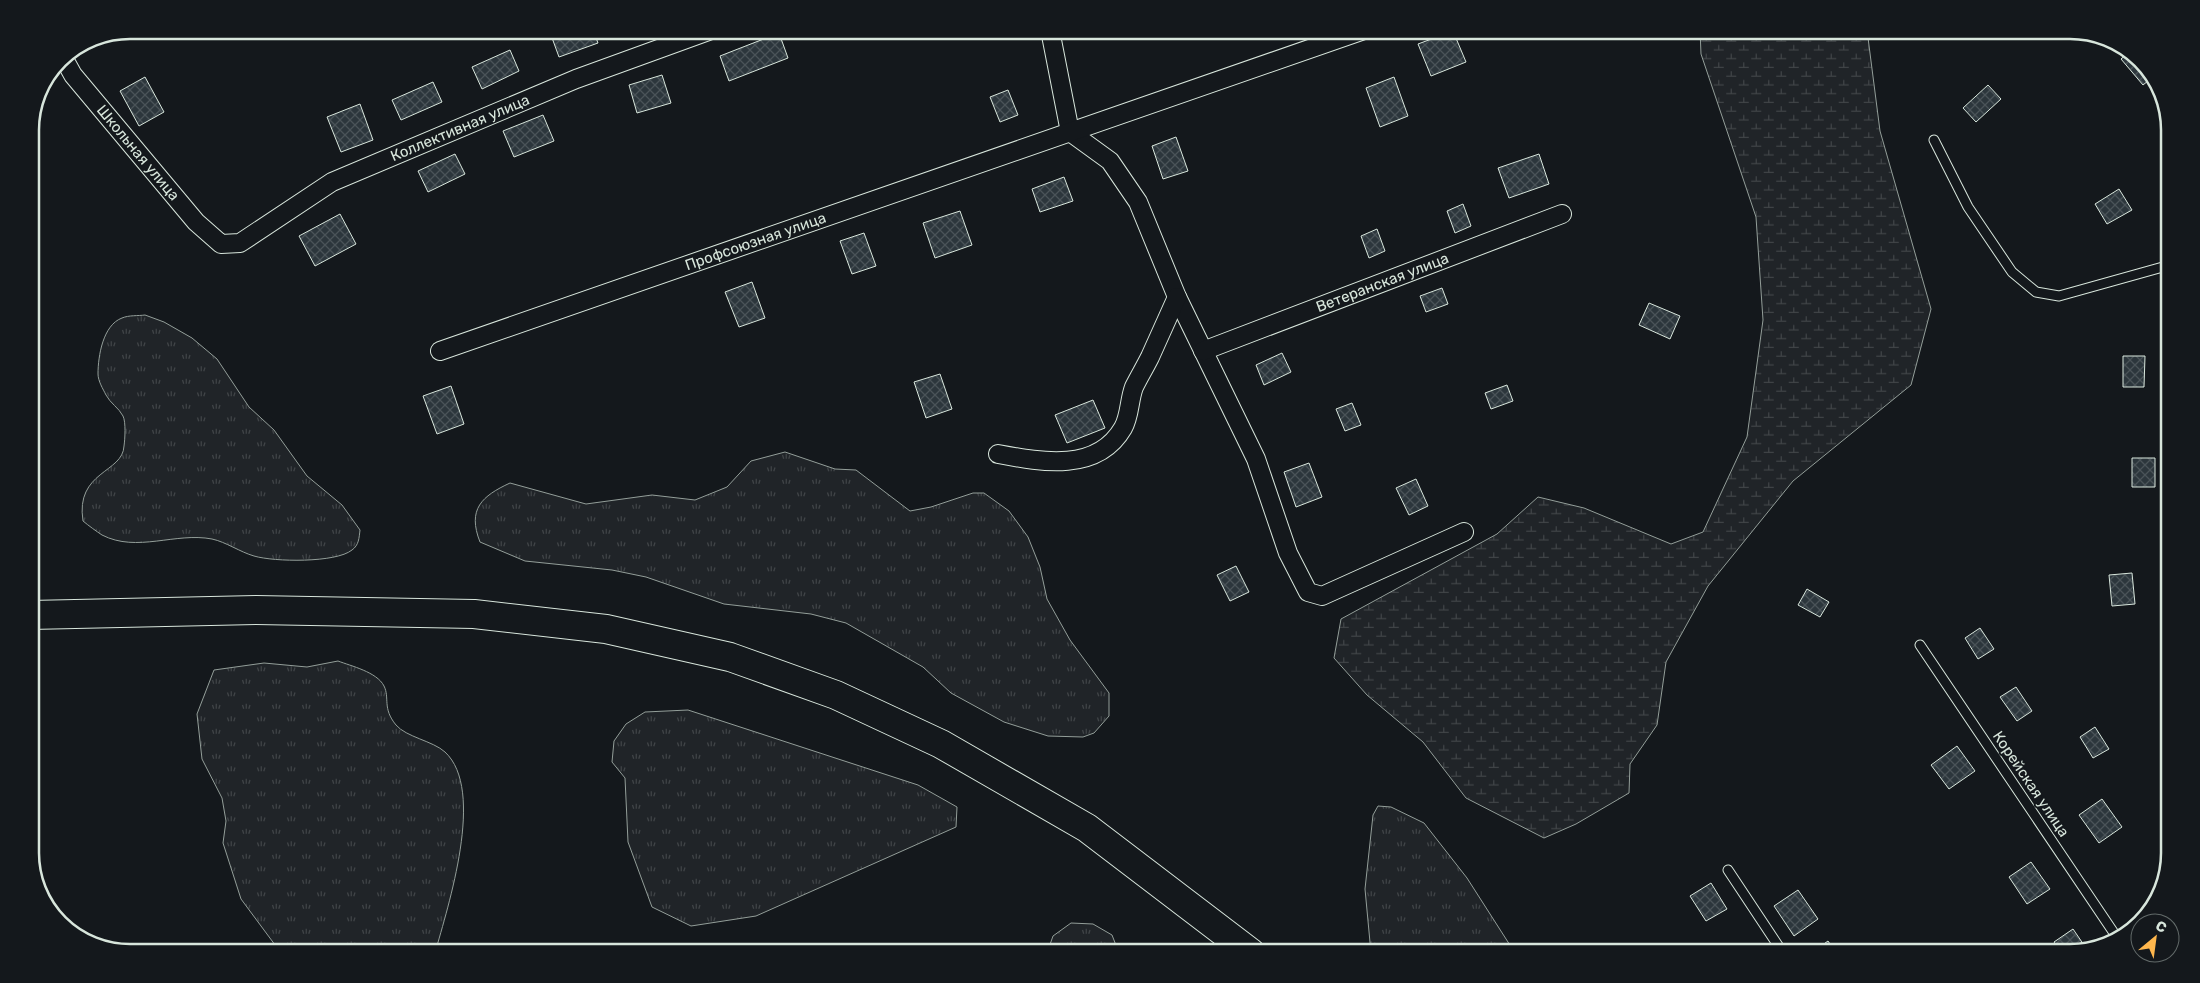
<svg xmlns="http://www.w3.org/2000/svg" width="2200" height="983" viewBox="0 0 2200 983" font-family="Rubik,sans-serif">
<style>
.grass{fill:url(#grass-tufts);stroke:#939e99}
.wetland{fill:url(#wetland-marsh);stroke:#939e99}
.building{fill:url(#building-cross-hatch);stroke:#d8e6dc}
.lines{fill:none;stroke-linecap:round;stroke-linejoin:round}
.lane-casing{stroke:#d8e6dc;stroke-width:11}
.street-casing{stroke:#d8e6dc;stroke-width:20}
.primary-casing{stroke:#d8e6dc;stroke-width:30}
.lane{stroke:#14181c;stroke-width:9}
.street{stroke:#14181c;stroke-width:18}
.primary{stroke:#14181c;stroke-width:28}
.labels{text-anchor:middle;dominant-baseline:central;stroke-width:4;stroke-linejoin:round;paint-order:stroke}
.street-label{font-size:15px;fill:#d8e6dc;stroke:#14181c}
.rim{fill:none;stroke:#d8e6dc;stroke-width:2.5}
</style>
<defs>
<pattern id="grass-tufts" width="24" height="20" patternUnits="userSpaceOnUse" patternTransform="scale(1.25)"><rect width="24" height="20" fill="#202428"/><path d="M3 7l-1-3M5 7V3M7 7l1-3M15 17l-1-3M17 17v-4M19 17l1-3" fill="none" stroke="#404447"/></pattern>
<pattern id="wetland-marsh" width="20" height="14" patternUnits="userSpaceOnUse" patternTransform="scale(1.25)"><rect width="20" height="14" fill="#202428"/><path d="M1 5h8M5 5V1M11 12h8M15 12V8" fill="none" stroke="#404447"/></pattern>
<pattern id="building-cross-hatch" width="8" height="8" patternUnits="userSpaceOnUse" patternTransform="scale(1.25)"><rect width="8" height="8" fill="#2c363c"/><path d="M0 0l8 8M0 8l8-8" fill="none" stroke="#4a5358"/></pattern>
</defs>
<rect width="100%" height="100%" fill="#14181c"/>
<path class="grass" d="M145 315 164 322 192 338 217 359 249 407 274 430 307 476 342 505 360 530C359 538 359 545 352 550 336 563 274 562 254 556 240 552 226 542 212 539 175 532 137 553 102 535 96 531 89 526 83 521 75 471 123 473 124 446 125 439 126 422 123 416 119 408 110 403 106 395 103 389 98 381 98 374 98 356 103 325 122 318 129 315 138 316 145 315Z
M785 452 835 469 856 470 910 511 931 507 973 493H984L1009 511 1028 537 1040 567 1047 599 1070 640 1109 693V716L1094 733 1083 737 1048 736 1004 722 951 693 923 667 846 623 811 614 724 604 646 577 612 570 525 561 480 542C467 509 482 496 510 483L586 504 652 495 695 500 727 487 751 461Z
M338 661C351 666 377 672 384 686 390 698 382 708 396 725 406 737 433 741 445 752 486 790 448 906 435 953H281L241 899 223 843 226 821 222 798 202 759 197 714 214 670 264 663 307 667Z
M688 710 918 785 957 807 956 827 756 916 691 926 652 907 628 842 625 778 612 762 614 741 626 724 645 712Z
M1378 806 1391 807 1424 823 1467 878 1515 953H1371L1365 889 1373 815Z
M1071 923 1093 924 1112 935 1119 953H1047L1053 936Z"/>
<path class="wetland" d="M1700 30H1867L1880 131 1931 309 1911 385 1793 481 1708 586 1666 662 1657 725 1630 764 1629 793 1576 824 1544 838 1466 798 1423 742 1367 695 1334 658 1341 619 1497 534 1538 497 1584 508 1671 544 1703 532 1747 437 1763 320 1756 217 1701 54Z"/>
<path class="building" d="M564 30H593L598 43 559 57 551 35Z
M1453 31 1466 62 1431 76 1418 44Z
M779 33 788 58 729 81 720 56Z
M510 50 519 71 482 89 472 67Z
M2128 53 2153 74 2154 76 2143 85 2121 59Z
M662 75 671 103 637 113 629 85Z
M145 77 164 112 139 126 120 91Z
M1394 77 1408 116 1380 127 1366 88Z
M433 82 442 102 401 120 392 100Z
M1988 85 2001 99 1976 122 1963 108Z
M1008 90 1018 115 1000 122 990 97Z
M360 104 373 140 341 152 327 117Z
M543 115 554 141 514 157 503 131Z
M1176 137 1188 171 1163 179 1152 146Z
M455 154 465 174 428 192 418 171Z
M1539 154 1549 184 1509 198 1498 168Z
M1064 177 1073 201 1040 212 1032 189Z
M2119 189 2132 210 2107 224 2095 204Z
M1463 204 1471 226 1455 233 1447 211Z
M960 211 972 245 935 258 923 223Z
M340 214 356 244 315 266 299 236Z
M1377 229 1385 251 1369 258 1361 236Z
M864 233 876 266 852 274 840 241Z
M752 282 765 318 739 327 725 292Z
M1442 288 1448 304 1426 312 1420 296Z
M1649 303 1680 316 1670 339 1639 325Z
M1282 353 1291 372 1264 385 1256 365Z
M2123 356H2145L2144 387H2123Z
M940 374 952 409 926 418 914 382Z
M1507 385 1513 401 1491 409 1485 393Z
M451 386 464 424 437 434 423 396Z
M1093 400 1105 428 1067 443 1055 415Z
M1352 403 1361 425 1345 431 1336 409Z
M2132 458H2155V487H2132Z
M1309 463 1322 497 1296 507 1284 472Z
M1416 479 1428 506 1409 515 1396 488Z
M1236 566 1249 592 1230 601 1217 575Z
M2132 573 2135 604 2112 606 2109 575Z
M1807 589 1829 602 1820 617 1798 605Z
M1980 628 1994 649 1978 659 1965 638Z
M2016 687 2032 711 2017 721 2000 697Z
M2095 727 2109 749 2093 758 2080 737Z
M1957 746 1975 771 1949 789 1931 765Z
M2102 799 2122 827 2099 843 2079 815Z
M2031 862 2050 889 2027 904 2009 877Z
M1711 883 1727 909 1706 921 1690 896Z
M1798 890 1818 919 1794 936 1774 906Z
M2073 929 2086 948 2071 953H2061L2054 942Z
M1828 941 1836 953H1811Z"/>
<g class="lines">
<defs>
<path id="lane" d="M1934 140 1968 207 2012 272 2036 292 2059 296 2170 265
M1920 645 2118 939
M1728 870 1783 953"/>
<g id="street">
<path d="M1050 30 1070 132 1110 161 1138 202 1177 297 1256 459 1288 553 1308 592 1322 596 1464 532"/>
<path id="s1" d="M63 57 73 75 196 222 221 244 240 243 332 182 576 79 711 30"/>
<path id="s2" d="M440 351 1364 30"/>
<path id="s3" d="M1203 351 1562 214"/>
<path d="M998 454C1041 462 1097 473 1123 428 1130 416 1129 400 1134 387 1139 377 1145 367 1150 357 1159 337 1168 317 1177 297"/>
</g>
<path id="primary" d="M30 615 256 610 474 614 606 629 730 657 836 695 941 744 1087 828 1251 953"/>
</defs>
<use href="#lane" class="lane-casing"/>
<use href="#street" class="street-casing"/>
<use href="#primary" class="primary-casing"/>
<use href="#lane" class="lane"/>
<use href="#street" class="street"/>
<use href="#primary" class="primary"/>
</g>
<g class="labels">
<g class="street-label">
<text stroke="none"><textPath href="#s1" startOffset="514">Коллективная улица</textPath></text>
<text stroke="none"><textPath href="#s1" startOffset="122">Школьная улица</textPath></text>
<text stroke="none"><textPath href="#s2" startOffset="334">Профсоюзная улица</textPath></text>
<text stroke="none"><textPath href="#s3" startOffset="192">Ветеранская улица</textPath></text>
<text transform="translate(2031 784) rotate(56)">Корейская улица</text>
</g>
</g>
<path d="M0 0H2200V983H0ZM130 39H2070A91 91 0 0 1 2161 130V853A91 91 0 0 1 2070 944H130A91 91 0 0 1 39 853V130A91 91 0 0 1 130 39Z" fill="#14181c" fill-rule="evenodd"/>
<path class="rim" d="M130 39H2070A91 91 0 0 1 2161 130V853A91 91 0 0 1 2070 944H130A91 91 0 0 1 39 853V130A91 91 0 0 1 130 39Z"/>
<g transform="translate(2155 938) rotate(29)"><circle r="24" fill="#14181c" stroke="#626a69"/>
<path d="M0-4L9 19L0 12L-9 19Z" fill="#ffb74d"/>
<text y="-8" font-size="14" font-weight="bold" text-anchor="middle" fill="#d8e6dc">С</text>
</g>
</svg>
